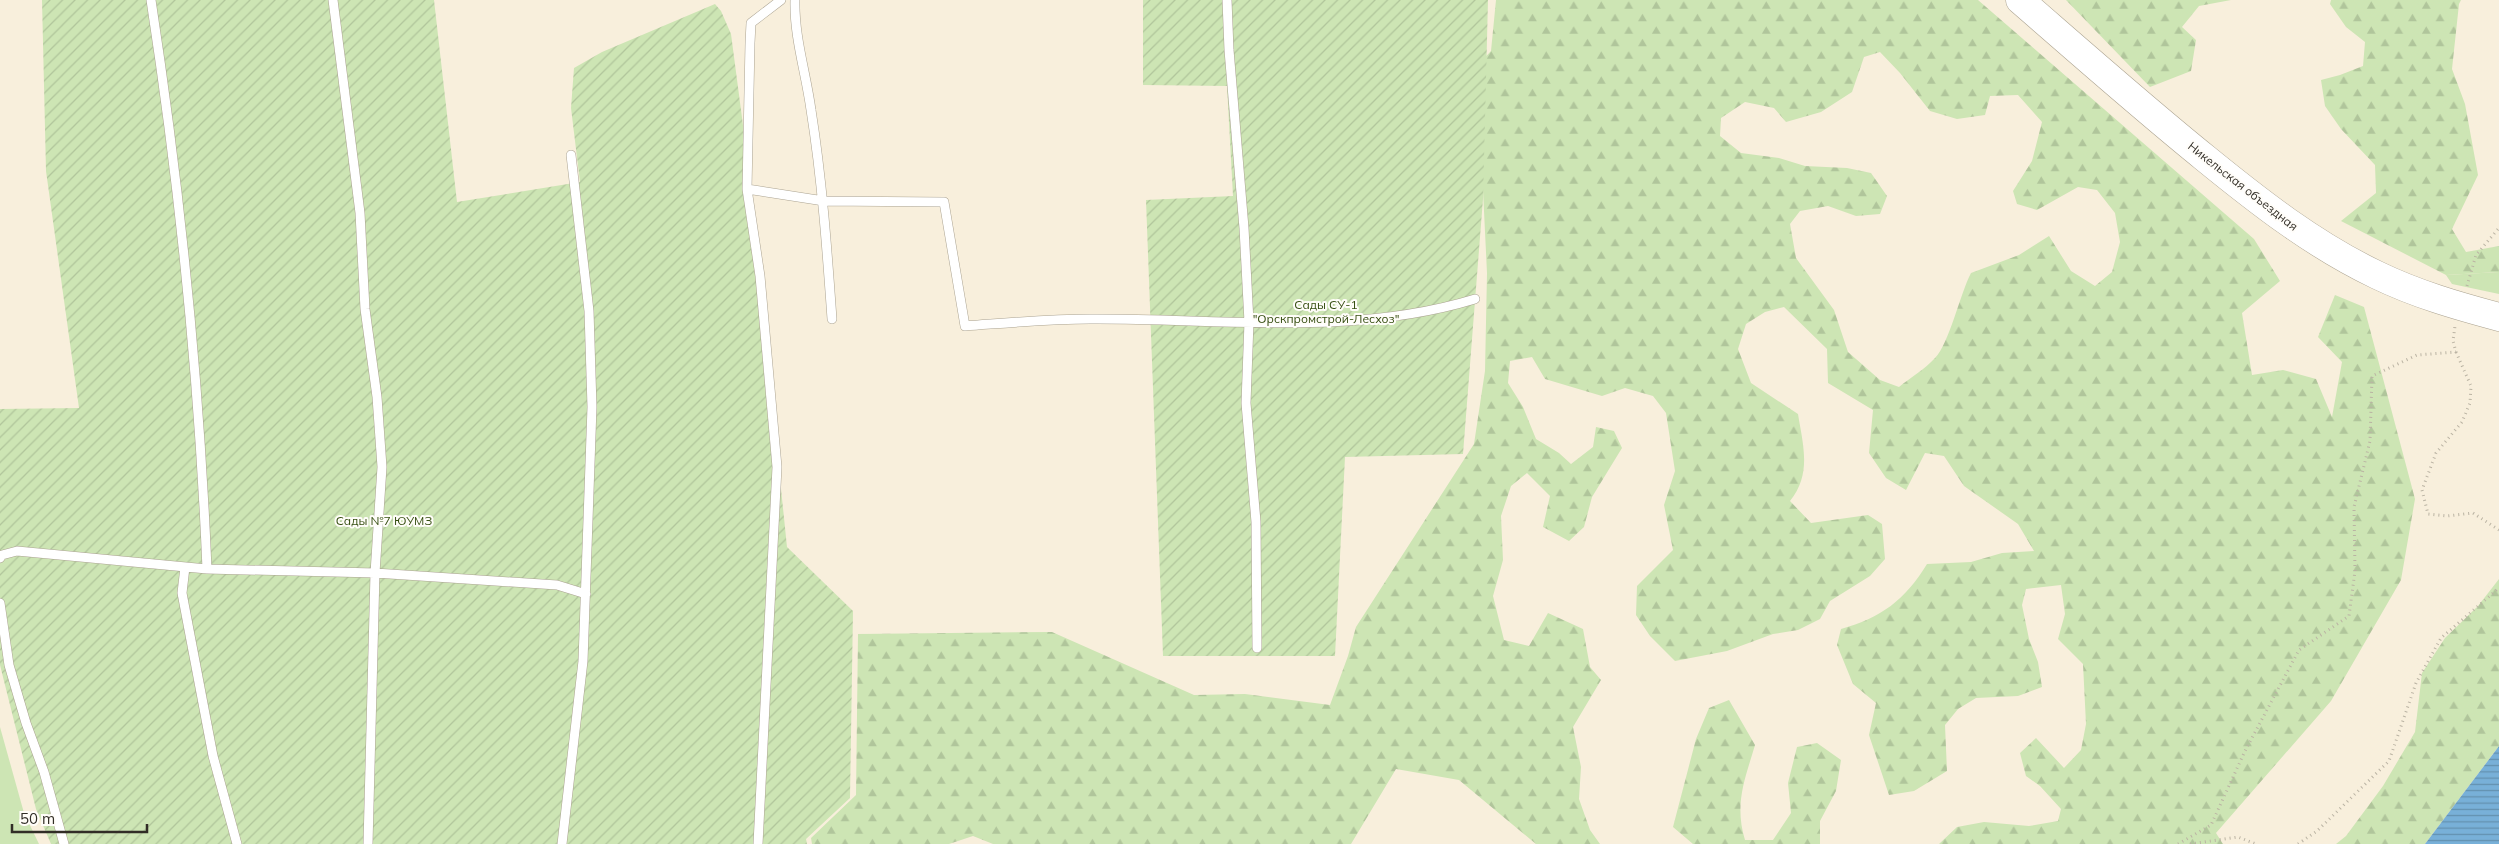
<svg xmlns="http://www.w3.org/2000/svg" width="2499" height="844" viewBox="0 0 2499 844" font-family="Mulish,sans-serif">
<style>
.green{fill:#cde5b4}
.forest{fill:url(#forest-firs);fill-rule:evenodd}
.garden{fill:url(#garden-furrows)}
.water{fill:url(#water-rules)}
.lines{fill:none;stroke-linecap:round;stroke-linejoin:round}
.lane-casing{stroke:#aba391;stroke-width:10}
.primary-casing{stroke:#aba391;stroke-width:29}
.path{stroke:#bab3a3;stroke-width:3;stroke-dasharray:1 4;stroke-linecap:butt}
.lane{stroke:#fff;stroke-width:9}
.primary{stroke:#fff;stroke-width:28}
.labels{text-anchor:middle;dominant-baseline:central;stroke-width:4;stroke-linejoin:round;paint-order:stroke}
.street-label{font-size:12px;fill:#312d26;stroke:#fffdf9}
.park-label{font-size:12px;fill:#354d10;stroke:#fffdf9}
</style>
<defs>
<pattern id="forest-firs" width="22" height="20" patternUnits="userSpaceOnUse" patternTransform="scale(1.25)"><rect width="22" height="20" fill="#cde5b4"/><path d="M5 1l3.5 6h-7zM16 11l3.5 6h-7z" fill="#b0c59b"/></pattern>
<pattern id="garden-furrows" width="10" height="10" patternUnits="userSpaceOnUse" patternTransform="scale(1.25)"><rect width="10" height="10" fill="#cde5b4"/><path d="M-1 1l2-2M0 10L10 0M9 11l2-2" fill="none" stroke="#b0c59b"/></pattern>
<pattern id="water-rules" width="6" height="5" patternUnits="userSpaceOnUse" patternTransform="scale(1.25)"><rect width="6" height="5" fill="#78b0d8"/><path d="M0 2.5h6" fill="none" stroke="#6390af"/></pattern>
</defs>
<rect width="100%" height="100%" fill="#f8efdc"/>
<path class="green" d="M2499 272V294L2452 284 2446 275Z
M0 727 24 813 39 844H0Z"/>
<path class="forest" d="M1496 0H1978L2254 239 2280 281 2242 313 2252 375 2283 370 2316 379 2332 417 2342 362 2318 337 2335 295 2364 307 2415 499 2401 580 2331 701 2216 833 2223 844H1939L1957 827 1984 822 2029 826 2058 821 2061 809 2040 786 2026 776 2020 753 2036 738 2064 768 2081 750 2086 724 2083 664 2058 639 2065 614 2061 585 2026 589 2022 605 2029 639 2038 662 2042 687 2018 696 1976 698 1958 709 1945 725 1947 771 1914 791 1889 795 1869 735 1876 703 1853 684 1837 645 1841 629C1881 618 1905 600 1927 564L1971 562 2002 553 2034 551 2018 524 1964 486 1944 456 1925 453 1906 490 1886 478 1869 453 1873 410 1828 383 1827 349 1784 307 1765 312 1746 324 1738 349 1751 383 1798 414C1803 445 1812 474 1790 501L1811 523 1868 515 1882 524 1885 559 1870 576 1830 601 1820 619 1798 630 1773 634 1727 651 1675 661 1650 636 1636 615 1637 586 1673 550 1664 505 1675 471 1666 413 1653 396 1625 388 1602 396 1545 379 1532 357 1510 361 1508 383 1523 407 1536 439 1559 453 1571 464 1593 447 1596 427 1614 431 1622 448 1592 497 1584 527 1569 541 1543 527 1550 496 1527 473 1511 486 1501 516 1503 560 1493 596 1504 640 1529 646 1548 613 1583 629 1590 667 1601 680 1573 727 1581 767 1579 799 1590 830 1600 844H1536L1459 780 1396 769 1351 844H993L973 836 949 844H812L811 838 856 795 858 634 1052 632 1194 695 1245 694 1330 705 1348 656 1356 627 1474 444 1485 371 1487 273 1477 66 1491 51ZM1880 52 1900 73 1930 111 1957 119 1985 115 1990 96 2018 95 2042 122 2032 161 2013 191 2017 204 2037 210 2078 187 2097 190 2115 213 2120 242 2112 272 2095 286 2071 271 2049 236 2019 255 1971 273C1960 294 1949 344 1935 358 1925 369 1910 378 1899 387L1880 380 1848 352 1834 310 1796 258 1790 224 1800 211 1828 206 1856 216 1880 214 1887 196 1871 173 1847 168 1805 166 1779 158 1741 153 1720 136 1721 118 1745 102 1774 108 1786 122 1821 112 1852 92 1864 57Z
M2066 0H2231L2199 6 2182 27 2196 40 2191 71 2150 87Z
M2331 0H2461L2459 4 2452 69 2465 104 2478 175 2452 229 2466 252 2499 246V272L2446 275 2341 221 2376 193 2375 165 2341 129 2325 106 2321 80 2340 75 2363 66 2365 42 2346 27 2330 4Z
M2499 579V746L2425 844H2336L2346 836 2383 786 2415 732 2422 673 2445 638 2478 606Z
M1729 700 1755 745C1745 779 1734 804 1745 840H1773L1791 813 1788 783 1797 747 1817 743 1841 760 1836 791 1820 821V844H1693L1673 827 1696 739 1709 708Z"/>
<path class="garden" d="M42 0H434L457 202 580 182 571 108 574 68 602 52 715 4 721 11 731 34 746 148 787 547 853 611 850 798 806 839 807 844H51L36 809 0 665V409L79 408 46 171Z
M1143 0H1488L1483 199 1463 454 1345 457 1335 656H1163L1146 200 1233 196 1227 86 1143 85Z"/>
<path class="water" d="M2499 746V844H2425L2490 758Z"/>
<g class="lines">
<defs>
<path id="lane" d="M151 0C180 189 199 378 207 569
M333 0 360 213 365 309 377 397 382 467 375 573 368 844
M795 0C794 37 806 73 811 110 822 179 827 249 832 319
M1227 0 1229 50 1244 228 1249 322 1246 403 1256 522 1257 648
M747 189 824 201 944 202 965 326C1007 323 1049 319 1090 319 1218 318 1351 337 1475 299
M0 558 2 555 17 551 207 569 375 573 557 585 586 594
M185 567 182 593 213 756 237 844
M0 603 9 665 26 723 44 772 64 844
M562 844 583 661 592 407 589 311 571 155
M758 844 777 467 760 276 747 189 750 43 751 23 781 0"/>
<path id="primary" d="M2020 0C2081 53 2142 107 2205 158 2259 202 2314 245 2377 275 2416 294 2458 306 2499 317"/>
</defs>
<use href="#lane" class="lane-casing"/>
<use href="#primary" class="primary-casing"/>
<path class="path" d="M2467 286 2476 255 2499 228
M2456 352 2471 386 2470 403 2462 422 2436 453 2422 490 2428 514 2447 516 2473 513 2499 530
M2178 844 2211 825 2245 751 2299 650 2349 616 2355 571 2354 507 2370 441 2372 376 2417 355 2456 352 2453 341 2455 326
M2190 844 2238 837 2256 844
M2298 844 2317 831 2389 761 2416 683 2441 638 2499 588"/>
<use href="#lane" class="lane"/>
<use href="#primary" class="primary"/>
</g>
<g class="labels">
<g class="street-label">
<text transform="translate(2243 186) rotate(38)">Никельская объездная</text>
</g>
<g class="park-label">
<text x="1326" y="304">Сады СУ-1<tspan x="1326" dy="14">"Орскпромстрой-Лесхоз"</tspan></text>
<text x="384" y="520">Сады №7 ЮУМЗ</text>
</g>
</g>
<path d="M12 824v8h135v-8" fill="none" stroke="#312d26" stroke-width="2.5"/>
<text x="20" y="824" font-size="15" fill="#312d26" stroke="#fffdf9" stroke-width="4" paint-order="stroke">50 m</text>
</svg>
